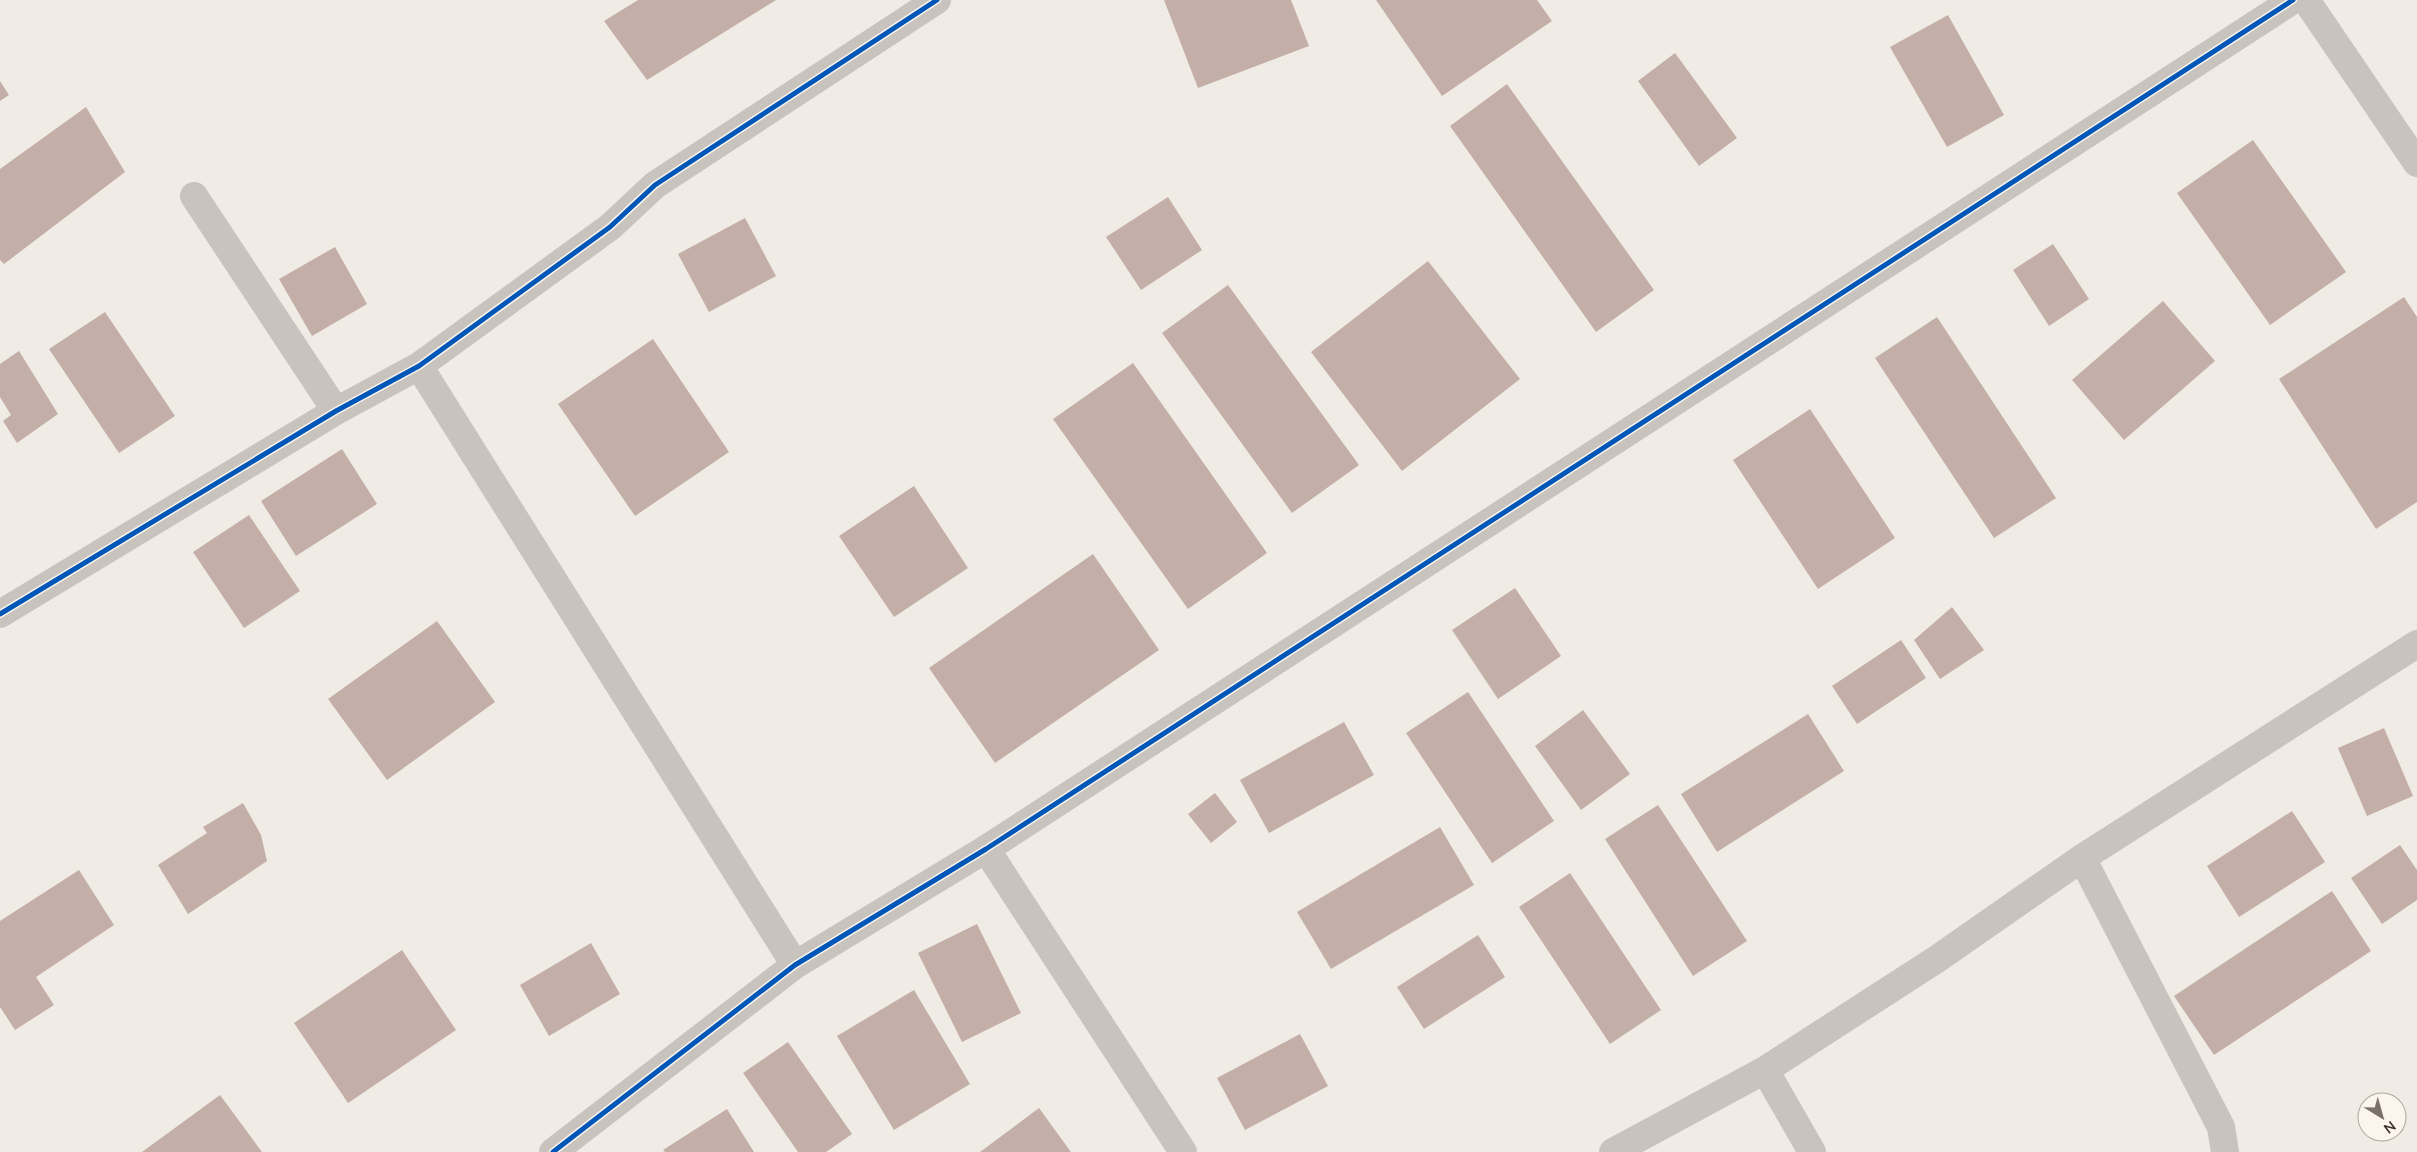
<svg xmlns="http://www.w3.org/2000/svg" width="2417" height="1152" viewBox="0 0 2417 1152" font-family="'Nunito Sans',sans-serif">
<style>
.building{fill:#c3afa7}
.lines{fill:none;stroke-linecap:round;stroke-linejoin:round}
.minor{stroke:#c9c3be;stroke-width:28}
.cycleway-casing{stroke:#fbf5ee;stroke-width:8}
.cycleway{stroke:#0057b8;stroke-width:5}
</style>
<rect width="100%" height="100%" fill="#f0ebe5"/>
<path class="building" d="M638 0H776L647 80 604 21Z
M1164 0H1291L1309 46 1198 88Z
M1376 0H1537L1552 21 1442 96Z
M1948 15 2004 115 1947 147 1890 47Z
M1675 53 1737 138 1699 166 1638 81Z
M0 81 9 95 0 101Z
M1507 84 1654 290 1596 332 1450 126Z
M86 107 125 172 4 264 0 260V169Z
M2253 140 2346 272 2270 325 2177 193Z
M1168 197 1202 250 1141 290 1106 237Z
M745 218 776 276 709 312 678 254Z
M2053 244 2089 299 2049 326 2013 270Z
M335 247 367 304 312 336 279 279Z
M1428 261 1520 379 1402 471 1311 352Z
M1228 285 1359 465 1292 513 1162 333Z
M2404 297 2417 317V502L2376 529 2279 379Z
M2163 301 2215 361 2124 440 2072 380Z
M105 312 175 416 119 453 49 349Z
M1937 317 2056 498 1994 538 1875 358Z
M653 339 729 452 635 516 558 404Z
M19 351 58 414 17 443 3 421 11 415 0 397V364Z
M1133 363 1267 553 1188 609 1053 419Z
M1810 409 1895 538 1818 589 1733 460Z
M342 449 377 504 296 556 261 501Z
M914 486 968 568 894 617 839 536Z
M249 515 300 591 244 628 193 552Z
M1093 554 1159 650 995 763 929 668Z
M1515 588 1561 656 1498 699 1452 630Z
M1952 607 1984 650 1940 679 1914 640Z
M437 621 495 702 387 780 328 699Z
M1901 640 1926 678 1857 724 1832 686Z
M1468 692 1554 821 1492 863 1406 733Z
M1583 710 1630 774 1581 810 1535 746Z
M1808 714 1844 771 1717 852 1681 794Z
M1344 722 1374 775 1269 833 1240 780Z
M2384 728 2413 796 2367 816 2338 748Z
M1215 793 1237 822 1211 843 1188 814Z
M243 803 261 835 267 861 188 914 158 865 207 833 203 827Z
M1658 805 1747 941 1693 976 1605 839Z
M2292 811 2325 862 2239 917 2207 866Z
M1440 827 1474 885 1331 969 1297 912Z
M2400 845 2417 870V900L2382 924 2351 878Z
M79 870 114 925 36 977 54 1005 15 1030 0 1007V921Z
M1570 873 1661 1010 1610 1044 1519 907Z
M2332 891 2371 951 2214 1055 2174 996Z
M977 924 1021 1013 962 1042 918 953Z
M1478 935 1505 977 1424 1029 1397 987Z
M591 943 620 994 549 1036 520 985Z
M402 950 456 1030 348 1103 294 1023Z
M914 990 970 1084 894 1130 837 1036Z
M1300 1034 1328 1086 1245 1130 1217 1078Z
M788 1042 852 1134 826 1152H798L743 1073Z
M220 1095 262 1152H142Z
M1039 1108 1071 1152H980Z
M727 1109 754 1152H665L663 1150Z"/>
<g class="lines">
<path class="minor" d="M2306 0 2417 163
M194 196 336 411
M419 366 795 965
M0 614 336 411 419 366 610 227 655 185 937 0
M986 849 1183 1152
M2082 858 2221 1127 2225 1152
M1765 1070 1812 1152
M553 1152 795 965 986 849 2293 0
M1613 1152 1765 1070 1937 959 2082 858 2417 644"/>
<defs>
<path id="cycleway" d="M0 614 336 411 419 366 610 227 655 185 937 0
M553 1152 795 965 986 849 2293 0"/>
</defs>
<use href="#cycleway" class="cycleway-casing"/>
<use href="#cycleway" class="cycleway"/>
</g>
<g transform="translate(2382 1117) rotate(143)"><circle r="24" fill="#fbf5ee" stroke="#aea6a0"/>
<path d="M0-4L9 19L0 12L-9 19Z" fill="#7a716c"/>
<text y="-8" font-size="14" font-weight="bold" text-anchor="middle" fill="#3b302b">N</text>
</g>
</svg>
